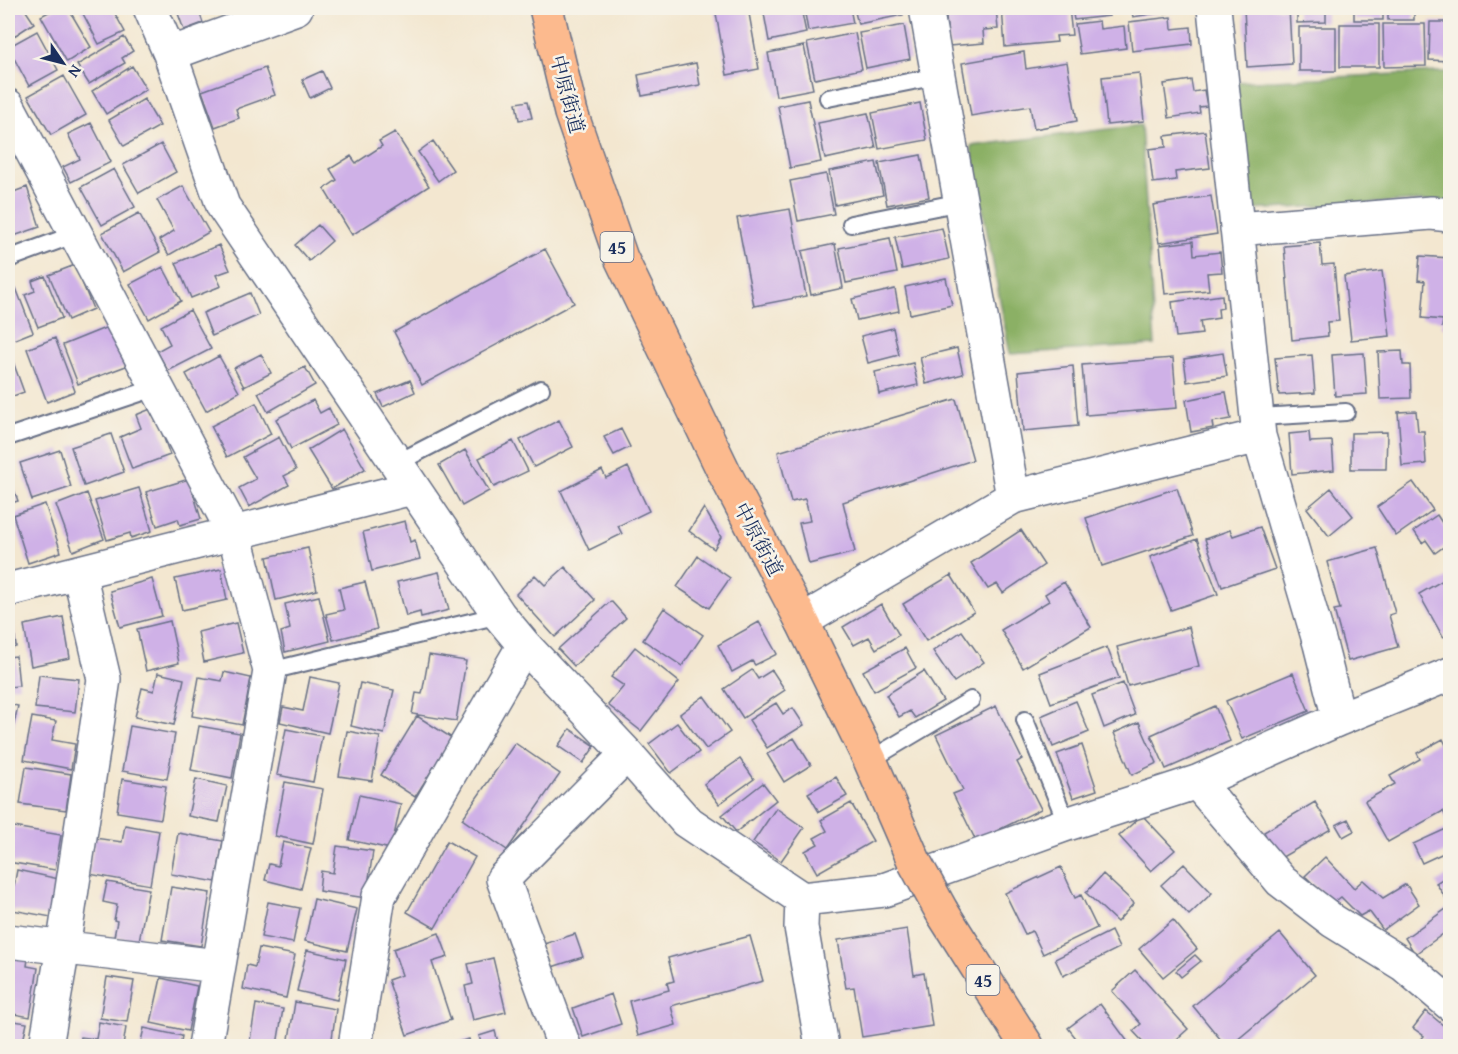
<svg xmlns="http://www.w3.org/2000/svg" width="1458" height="1054" viewBox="0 0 1458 1054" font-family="'Gentium Book Plus','Noto Serif JP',serif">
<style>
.forest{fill:#8bb065;stroke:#537062;stroke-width:1.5}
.building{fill:#cfb1e7}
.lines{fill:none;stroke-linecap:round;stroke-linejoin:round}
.service-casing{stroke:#676f86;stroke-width:20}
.minor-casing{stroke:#676f86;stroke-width:36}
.primary-casing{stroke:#676f86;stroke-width:36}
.service{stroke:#fff;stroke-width:16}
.minor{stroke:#fff;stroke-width:33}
.primary{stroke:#fcba8e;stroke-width:33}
.primary-bridge-casing{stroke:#676f86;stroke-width:36;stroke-linecap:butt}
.primary-bridge{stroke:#fcba8e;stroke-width:33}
.labels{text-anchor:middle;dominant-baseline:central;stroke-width:5;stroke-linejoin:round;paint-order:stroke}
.shield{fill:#f7f3e8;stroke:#5d6a87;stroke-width:1.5}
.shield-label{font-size:18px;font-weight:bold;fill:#1b2f5e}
.street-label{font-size:20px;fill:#1b2f5e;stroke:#f7f3e8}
</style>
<rect width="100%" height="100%" fill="#f7f3e8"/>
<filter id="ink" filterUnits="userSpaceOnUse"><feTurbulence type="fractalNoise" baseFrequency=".0167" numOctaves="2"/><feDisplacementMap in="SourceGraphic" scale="12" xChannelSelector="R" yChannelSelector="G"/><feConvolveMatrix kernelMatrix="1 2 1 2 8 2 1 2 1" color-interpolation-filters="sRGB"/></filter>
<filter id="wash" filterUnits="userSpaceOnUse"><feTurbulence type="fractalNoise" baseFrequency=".008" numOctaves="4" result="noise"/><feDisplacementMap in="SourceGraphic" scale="24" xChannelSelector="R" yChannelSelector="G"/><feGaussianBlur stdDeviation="1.35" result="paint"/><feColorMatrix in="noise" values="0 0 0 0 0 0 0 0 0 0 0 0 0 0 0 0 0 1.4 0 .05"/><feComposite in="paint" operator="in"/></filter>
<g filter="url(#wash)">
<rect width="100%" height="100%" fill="#f3e7d0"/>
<path class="forest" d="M1439 72H1450V202L1411 201 1251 210 1235 82Z
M1141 125 1155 345 1010 354 971 146Z"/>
<g id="blocks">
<path class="building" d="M8 8H24L34 23 8 40Z
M56 8H68L91 47 67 62 41 16Z
M80 8H107L114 12 125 32 99 44Z
M176 8H218L200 14 203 23 184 30Z
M715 8H748L759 69 727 75Z
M763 8H801L806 33 769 41Z
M804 8H850L853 23 808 31Z
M854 8H902L903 15 858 24Z
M945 8H996L998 29 983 30 984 43 949 46Z
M1002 8H1069L1072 35 1056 36 1057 42 1005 47Z
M1072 8H1108L1109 16 1074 20Z
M1131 8H1157L1158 13 1133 17Z
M1163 8H1195V9L1164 13Z
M1244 8H1289L1292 64 1247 67Z
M1297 8H1326V22L1297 23Z
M1354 8H1383V20H1354Z
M1388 8H1414V20H1388Z
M1171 17 1172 29 1191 27 1192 44 1132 51 1129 22Z
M1099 21 1100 29 1124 26 1126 48 1080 54 1075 24Z
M1430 22H1450V61L1429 60Z
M1340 24H1379V67H1340Z
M1383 24H1425L1426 66 1384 67Z
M904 25 910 59 866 68 859 33Z
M1299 27H1336V71H1299Z
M37 31 58 70 29 86 8 47Z
M855 33 862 69 815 79 807 43Z
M124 37 133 51 122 58 125 63 89 84 77 65Z
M804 46 813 89 776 96 768 53Z
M1024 52 1026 69 1067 62 1077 121 1034 129 1030 106 971 116 962 63Z
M696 63 700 85 642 96 638 75Z
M132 66 146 89 106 114 92 91Z
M265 68 275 95 236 109 239 118 215 127 202 91Z
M322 71 330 88 310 98 302 80Z
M1139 73 1144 121 1107 125 1102 77Z
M64 76 86 115 51 135 28 96Z
M1191 80 1193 92 1204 90 1207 106 1199 107 1200 113 1169 118 1164 84Z
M144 99 160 126 124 146 109 120Z
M808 100 821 162 790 168 778 106Z
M528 101 532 118 519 120 516 103Z
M920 103 927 140 879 149 872 113Z
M868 113 876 148 825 159 818 123Z
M91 123 111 162 71 182 63 167 80 159 68 134Z
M1205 131 1210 168 1175 172 1176 180 1153 183 1149 149 1166 147 1165 136Z
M395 132 429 186 352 235 324 189 337 180 330 169 351 156 356 163 382 146 379 141Z
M433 141 453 170 438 181 418 152Z
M161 144 176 172 139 193 123 165Z
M921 155 929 197 887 205 879 163Z
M876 162 883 195 835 205 829 171Z
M114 169 135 207 102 225 81 187Z
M826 174 834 214 798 221 790 181Z
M183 186 209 232 169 255 159 240 174 231 157 200Z
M27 187 40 227 8 238V194Z
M1211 196 1217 234 1159 243 1153 205Z
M790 209 806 296 754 306 737 218Z
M139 213 160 252 123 272 102 233Z
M318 225 332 241 309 261 295 245Z
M942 228 949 259 902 269 895 237Z
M890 238 897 273 846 283 839 248Z
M1193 241 1194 255 1220 252 1222 272 1207 273 1209 290 1165 294 1160 245Z
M1320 243 1322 265 1334 264 1339 321 1327 322 1328 336 1292 340 1284 246Z
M835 244 843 288 811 295 802 251Z
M219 245 230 270 216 275 221 286 191 298 176 263Z
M545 249 574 303 422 385 394 332Z
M1420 256 1450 258V328L1442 327 1443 320 1422 318 1425 281 1418 280Z
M75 265 93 309 68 320 49 275Z
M163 267 181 301 149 319 130 284Z
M1382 271 1390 336 1351 340 1344 276Z
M45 276 62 318 38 327 25 295 35 291 32 281Z
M946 278 952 305 910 314 905 287Z
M16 288 33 332 8 342V291Z
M895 289 899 311 857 320 852 299Z
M250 293 259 315 212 336 203 313Z
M1222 295 1223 308 1218 309 1219 318 1200 321 1202 334 1176 337 1172 302Z
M190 310 211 349 168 371 157 351 170 344 161 326Z
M110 326 126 366 78 384 63 345Z
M893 328 899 355 868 363 861 336Z
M55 338 75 391 47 402 27 349Z
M8 348 24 392 8 398Z
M957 348 963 374 926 384 920 357Z
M1402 351 1403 365H1410L1411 398 1380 399 1378 352Z
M1223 353 1227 376 1187 382 1184 359Z
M1364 353 1367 394 1335 396 1332 355Z
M261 354 271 373 244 387 234 368Z
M1312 355 1315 393 1279 395 1275 358Z
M219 356 239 392 206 411 186 374Z
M1173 358 1177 408 1086 415 1082 365Z
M913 363 918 385 879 394 875 372Z
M1073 366 1078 426 1023 431 1018 372Z
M305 367 315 385 268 412 258 393Z
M410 380 415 392 383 407 377 394Z
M1226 392 1231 419 1212 422 1213 428 1191 432 1186 400Z
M956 399 973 460 843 502 855 552 809 564 799 523 810 521 808 511 805 499 791 502 778 452Z
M313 400 320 413 329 408 337 425 291 449 276 419Z
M256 403 271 434 227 457 211 426Z
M153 408 170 455 132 469 120 437 141 428 136 415Z
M1416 411 1418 431H1424L1426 464 1402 466 1398 412Z
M559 420 573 447 534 467 520 440Z
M342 429 365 469 332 489 308 450Z
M621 429 630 447 614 455 604 437Z
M1309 432 1310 442 1332 441 1334 470 1292 474 1289 434Z
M1387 432 1386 469H1351V433Z
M111 434 124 472 84 486 71 447Z
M279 437 296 470 284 476 289 485 249 507 239 488 256 479 243 457Z
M513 441 528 471 494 487 479 458Z
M60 450 71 487 32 500 20 463Z
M465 450 489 491 462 506 439 465Z
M628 467 649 511 618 526 622 534 589 550 561 491 602 470 606 478Z
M8 473 18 501 8 504Z
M189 479 201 519 180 525 178 519 157 526 146 492Z
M1413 482 1433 510 1396 536 1377 507Z
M139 488 152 531 131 538 130 533 107 540 95 501Z
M1177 488 1193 536 1102 566 1086 518Z
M1331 488 1353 516 1329 536 1307 508Z
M87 493 104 539 73 551 56 505Z
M45 504 61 552 28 563 13 515Z
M704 508 721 537 714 549 689 531Z
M1437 515 1450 535V542L1435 553 1426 540 1422 543 1414 531Z
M405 521 410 542 415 540 420 559 372 571 363 532Z
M1260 527 1275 569 1222 587 1205 539 1230 530 1233 536Z
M1021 530 1044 565 1003 593 997 584 988 589 971 563Z
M1197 539 1218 594 1171 610 1150 557Z
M308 548 317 590 276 600 267 557Z
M1377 548 1395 613 1389 615 1398 647 1348 661 1334 610 1340 609 1327 562Z
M698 556 730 578 709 608 677 587Z
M565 567 595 600 555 637 516 594 535 575 545 585Z
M221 569 227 600 182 610 175 579Z
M439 572 449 610 421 617 420 612 406 616 397 582Z
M951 575 974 612 926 641 903 604Z
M1450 576V633L1443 637 1419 594Z
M152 579 162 616 120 627 110 591Z
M365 582 377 629 333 640 326 614 344 610 339 588Z
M1064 582 1091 627 1023 668 1001 630 1049 601 1045 594Z
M319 596 330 641 285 652 281 632 290 629 285 604Z
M611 601 626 618 574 666 558 649Z
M881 604 899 635 876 649 869 637 854 645 843 627Z
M664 608 703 635 682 666 643 640Z
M63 617 70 658 31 666 24 625Z
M13 618 16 647 8 649V619Z
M170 621 179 663 146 671 137 629Z
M759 622 777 654 755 665 752 661 732 672 718 645Z
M236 623 243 653 204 662 198 632Z
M1189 627 1199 666 1128 686 1117 647Z
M962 631 984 662 954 682 933 651Z
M635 647 679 682 641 731 608 705 624 686 611 677Z
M1107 647 1119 678 1051 703 1040 673Z
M905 648 916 668 874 691 863 671Z
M429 655 466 661 456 721 412 714 416 693 422 694Z
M16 656 19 686 8 687V657Z
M752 670 758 679 772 670 785 690 743 718 724 689Z
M924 671 943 701 915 718 910 711 899 717 886 695Z
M224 672 251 678 242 725 192 716 199 677 222 681Z
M158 673 184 679 174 725 135 717 142 688 154 691Z
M1293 673 1309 711 1242 739 1226 701Z
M39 675 79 679 75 712 35 708Z
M310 677 339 683 328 733 280 722 283 707 303 711Z
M360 683 394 690 384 734 351 726Z
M1123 683 1135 715 1104 728 1092 695Z
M704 696 730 732 706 749 680 714Z
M1076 701 1089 732 1053 747 1041 716Z
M776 703 783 714 793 708 804 725 767 748 749 720Z
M8 704 18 706 8 750Z
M996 706 1022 759 1017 762 1041 809 976 841 953 794 963 790 936 735Z
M1215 706 1230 741 1166 769 1151 735Z
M417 716 452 738 415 797 381 775Z
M32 717 56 721 52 740 75 744 71 769 24 760Z
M1139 722 1157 763 1132 775 1114 733Z
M677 723 699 752 671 773 649 744Z
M130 726 175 734 167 779 122 771Z
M199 726 240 733 232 778 191 770Z
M286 729 322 736 313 782 277 775Z
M570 729 595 746 583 763 558 746Z
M347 731 380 737 372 781 339 776Z
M794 738 811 765 784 782 767 754Z
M1443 739 1450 753V825L1443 811 1388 842 1365 801 1395 784 1390 776 1420 759 1417 753Z
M515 743 560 774 507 850 462 819Z
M1082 745 1097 790 1073 798 1057 754Z
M740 759 754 779 719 804 704 784Z
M26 767 71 774 66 810 20 804Z
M836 777 847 796 819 812 808 793Z
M122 779 166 786 161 819 117 812Z
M196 779 227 786 219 822 188 816Z
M285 782 323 789 313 844 275 836Z
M763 783 776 800 736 832 722 815Z
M359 795 401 804 391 849 349 840Z
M1315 802 1331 829 1279 859 1264 832Z
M851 803 873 841 817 873 805 851 818 844 814 838 827 831 821 820Z
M776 808 804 828 781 861 753 842Z
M1142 815 1175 850 1151 871 1119 836Z
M1348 819 1354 831 1343 837 1336 825Z
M125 825 159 831 150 885 89 874 95 838 122 842Z
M8 826 61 835 55 870 8 862Z
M1446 829 1450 839V850L1422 863 1413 844Z
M178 833 223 841 216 882 171 874Z
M447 841 475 857 435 928 407 912Z
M283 842 311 848 301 889 265 880 269 864 278 866Z
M337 846 373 851 366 898 319 891 321 871 333 873Z
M1325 857 1354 888 1363 880 1383 898 1406 884 1419 904 1383 930 1369 911 1360 916 1341 897 1333 903 1305 876Z
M1184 864 1212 893 1189 915 1161 885Z
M1061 867 1075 898 1081 895 1097 928 1043 954 1032 931 1025 934 1005 893Z
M17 870 59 879 51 917 13 910 11 919 8 918V884L14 886Z
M1103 874 1134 903 1117 922 1086 893Z
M1450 874V905L1436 883Z
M107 882 149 889 139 941 114 937 117 921 114 920 117 905 103 902Z
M171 887 210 893 201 946 162 940Z
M314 899 357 909 347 951 305 941Z
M268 902 300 908 293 943 261 937Z
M1449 907 1450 929 1415 954 1405 938Z
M1173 920 1197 949 1163 977 1139 949Z
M907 929 914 975 924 973 932 1026 862 1037 854 987 846 988 838 940Z
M1111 931 1119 948 1063 976 1055 959Z
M439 933 448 957 432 962 451 1020 407 1035 388 980 402 975 393 949Z
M1280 933 1315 975 1230 1046H1226L1193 1006Z
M575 934 583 957 552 967 544 944Z
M750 936 763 981 671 1006 676 1025 638 1036 629 1001 669 990 667 983 674 981 668 958Z
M259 948 295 955 286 998 243 989 247 965 255 967Z
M307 950 346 959 337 1000 297 991Z
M9 955 28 959 27 966 38 968 30 1017 8 1013Z
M1195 955 1201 961 1181 977 1176 971Z
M493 958 506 1012 473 1020 465 986 473 984 468 964Z
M1135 970 1188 1029 1169 1046H1147L1133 1031 1141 1024 1112 991Z
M107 977 134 981 127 1022 100 1018Z
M161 978 197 986 188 1031 151 1023Z
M611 994 621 1024 583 1037 573 1008Z
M295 1002 336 1009 331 1046 288 1045Z
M256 1004 283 1009 277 1045 250 1041Z
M1100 1004 1131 1046H1082L1068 1028Z
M1426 1011 1450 1031V1046H1416L1424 1036 1413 1028Z
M8 1020 27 1023 22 1046H8Z
M99 1022 126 1027 123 1046H79L81 1037 96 1039Z
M144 1028 182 1036 180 1046H140Z
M495 1031 499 1046H482L479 1036Z
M469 1039 471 1046H445Z"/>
</g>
</g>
<g filter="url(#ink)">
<use href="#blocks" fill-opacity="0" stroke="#676f86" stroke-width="1.5"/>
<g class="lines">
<defs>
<path id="service" d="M828 98 938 76
M851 224 961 202
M8 259 76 234
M1257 417 1346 412
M8 437 158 387
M397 463 541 389
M270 671 499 615
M1025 720 1067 824
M870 760 971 700"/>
<path id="minor" d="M150 8 170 54 223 206 499 615 524 645 627 754 686 821 802 899 884 890 1067 824 1197 782 1339 719 1450 674
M926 8 1013 497
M1214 8 1259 436 1320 644 1339 719
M170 54 296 8
M8 106 234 533 270 671 205 1046
M1237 229 1431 213 1450 215
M8 590 412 488
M802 621 1013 497 1259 436
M1197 782 1281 881 1333 921 1404 965 1450 1004
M802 899 801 927 822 1046
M8 941 218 966
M46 1046 63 948 104 679 79 572
M355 1046 379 896 524 645
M564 1046 503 879 627 754"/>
<path id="primary" d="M546 8 571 113 621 258 724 472 802 621 870 760 914 861
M942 912 1027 1046"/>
</defs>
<use href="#service" class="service-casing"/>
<use href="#minor" class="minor-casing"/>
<use href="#primary" class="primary-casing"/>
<use href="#service" class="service"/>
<use href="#minor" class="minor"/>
<use href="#primary" class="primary"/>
<defs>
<path id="primary-bridge" d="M914 861 942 912"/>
</defs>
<use href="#primary-bridge" class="primary-bridge-casing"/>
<use href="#primary-bridge" class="primary-bridge"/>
</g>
</g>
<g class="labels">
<g class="shield">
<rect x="600.5" y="232" width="33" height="30" rx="4.5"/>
<rect x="966.5" y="965" width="33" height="30" rx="4.5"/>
</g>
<g class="shield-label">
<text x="617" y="247">45</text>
<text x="983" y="980">45</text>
</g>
<g class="street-label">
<text transform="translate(568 94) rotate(75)">中原街道</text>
<text transform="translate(759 539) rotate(62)">中原街道</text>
</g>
</g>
<rect width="1458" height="1054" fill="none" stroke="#f7f3e8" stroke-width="30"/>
<g transform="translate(63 63) rotate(125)" stroke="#f7f3e8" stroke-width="4.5" paint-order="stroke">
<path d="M0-4.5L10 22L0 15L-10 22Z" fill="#1b2f5e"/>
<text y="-9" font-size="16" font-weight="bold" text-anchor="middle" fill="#1b2f5e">N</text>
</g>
</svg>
